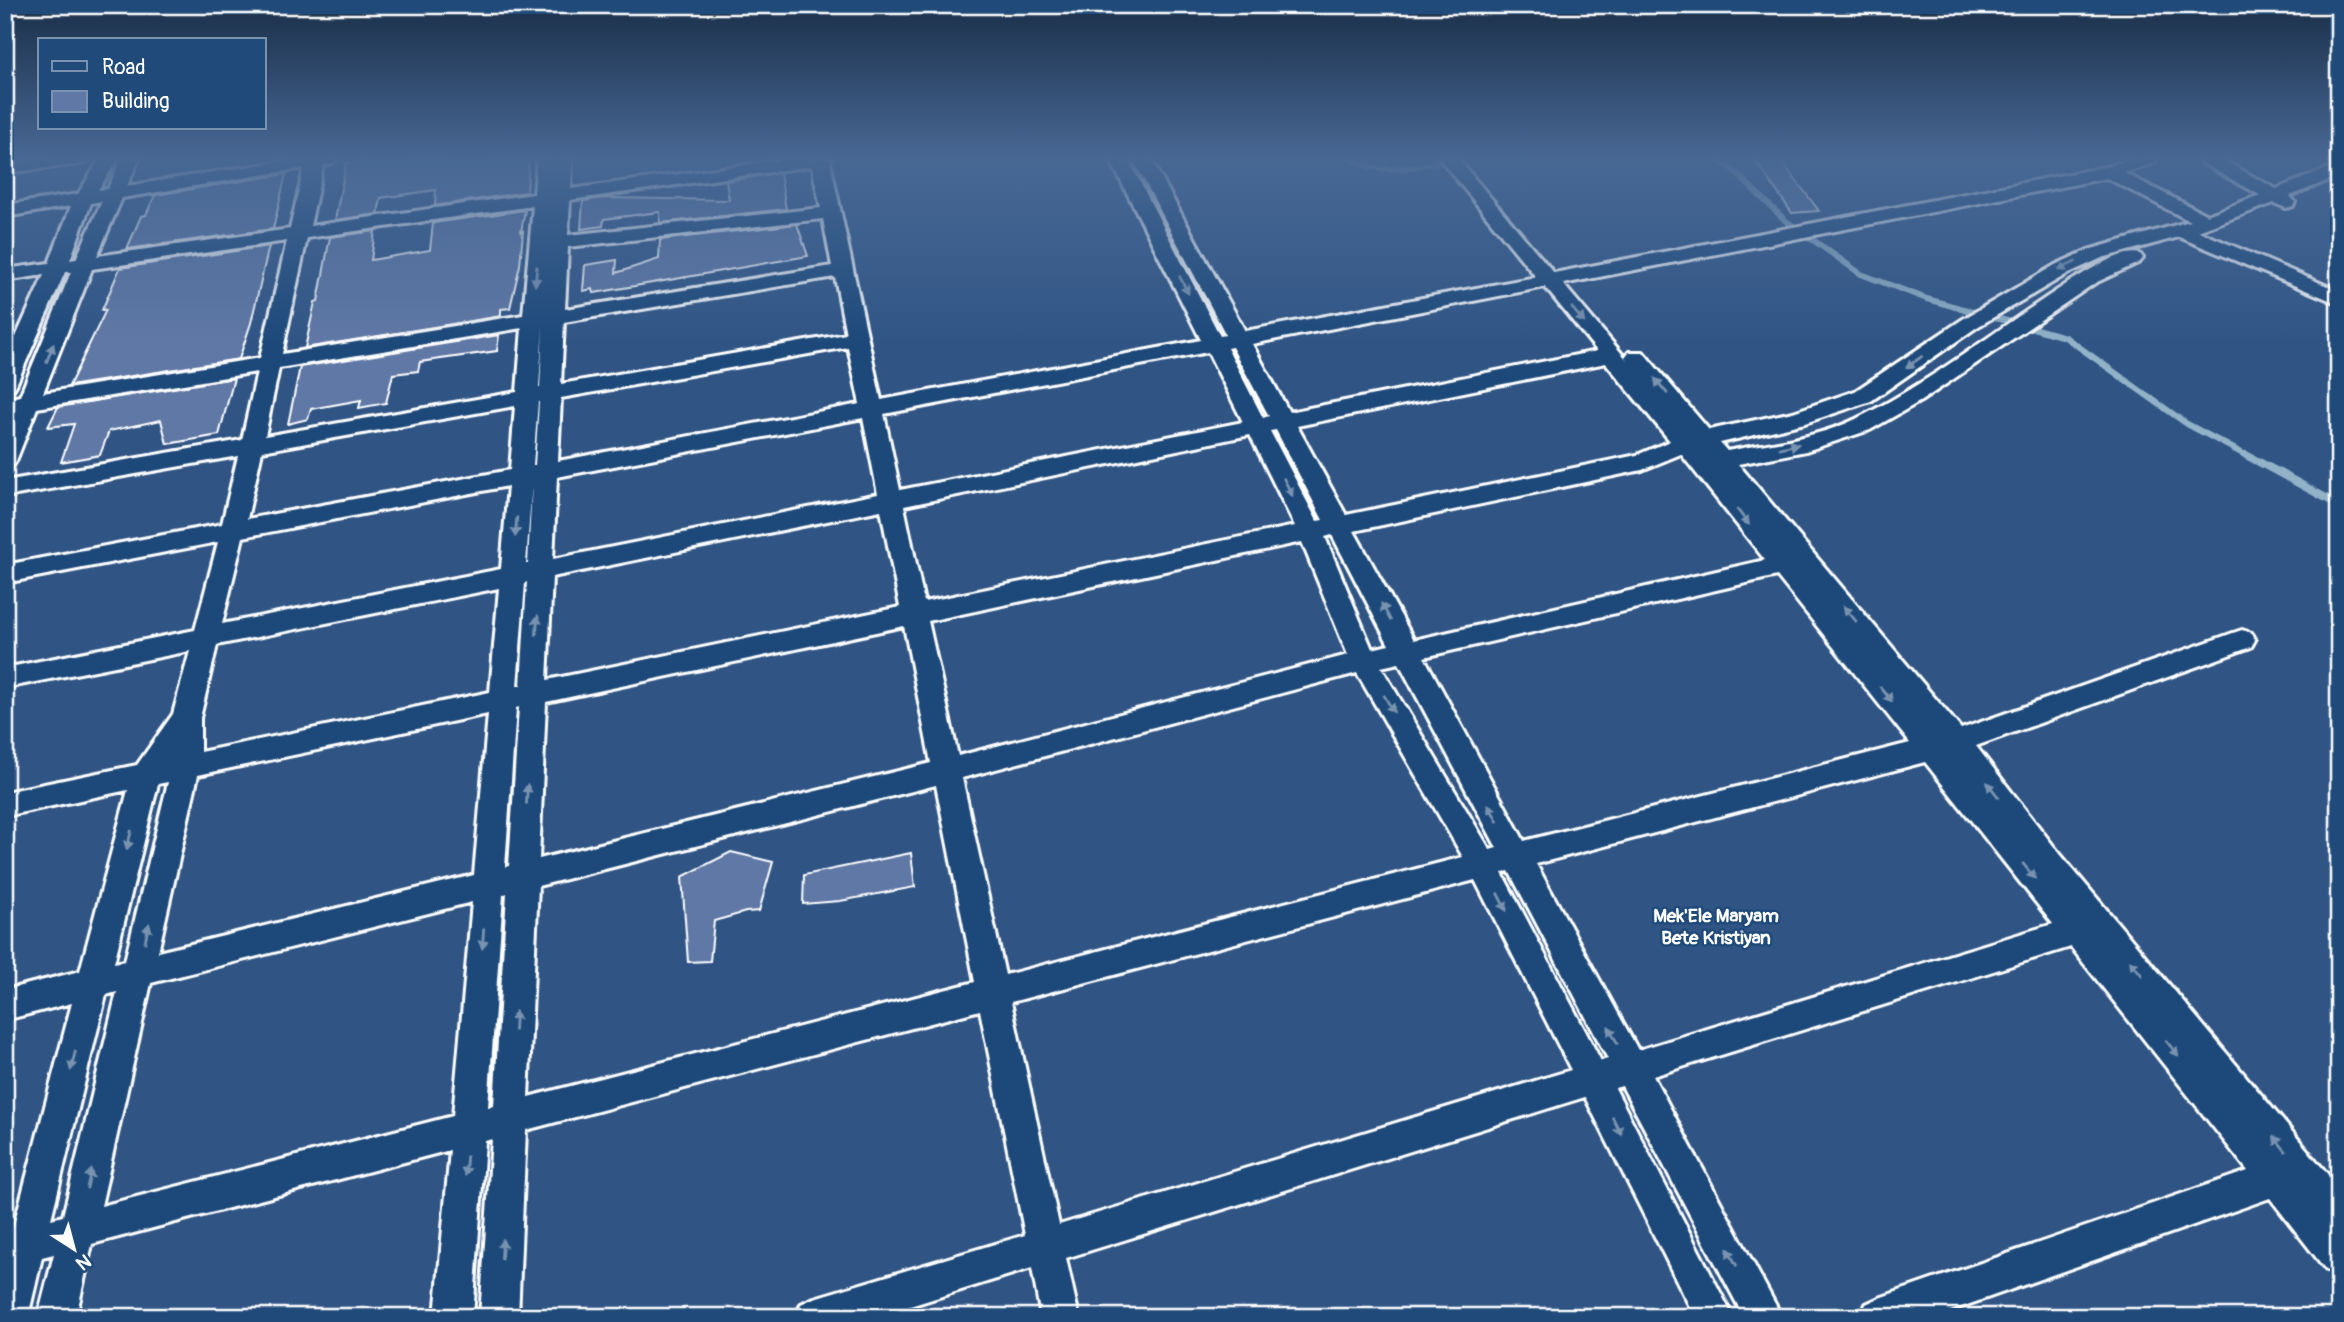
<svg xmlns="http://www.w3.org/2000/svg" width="2344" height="1322" viewBox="0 0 2344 1322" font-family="Pangolin,sans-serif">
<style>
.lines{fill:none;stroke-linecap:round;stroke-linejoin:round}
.stream-far1{stroke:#91b2c7;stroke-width:6}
.stream{stroke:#91b2c7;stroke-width:8}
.building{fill:#6078a5;stroke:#fff;stroke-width:2}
.minor-casing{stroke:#fff;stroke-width:6}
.minor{fill:#1f4a7a;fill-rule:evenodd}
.oneway{fill:#7992af}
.labels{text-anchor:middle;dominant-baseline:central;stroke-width:5;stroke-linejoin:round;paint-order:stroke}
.neighbourhood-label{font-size:19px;font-weight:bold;fill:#fff;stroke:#1f4a7a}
</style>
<rect width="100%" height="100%" fill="#305585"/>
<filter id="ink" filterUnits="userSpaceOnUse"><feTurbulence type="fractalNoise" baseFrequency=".0143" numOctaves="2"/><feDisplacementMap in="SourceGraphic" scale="14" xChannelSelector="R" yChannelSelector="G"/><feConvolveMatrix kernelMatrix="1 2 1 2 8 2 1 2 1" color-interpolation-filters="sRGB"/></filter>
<g filter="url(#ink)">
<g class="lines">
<path class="stream-far1" d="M1351 159C1380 176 1410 167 1441 162
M1713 159 1730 167 1786 221 1861 274 1927 299 2065 337 2187 424 2249 457"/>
<path class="stream" d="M2246 455 2339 505"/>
</g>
<path class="building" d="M377 159H529L527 192 435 206 436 190 381 198 378 214 335 220 346 163Z
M1754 159H1780L1819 211 1792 213Z
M780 173 786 209 660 223V212L604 219 603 226 581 229 583 201 605 198 729 200 726 181Z
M286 174 273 229 127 249 141 216 146 215 155 195Z
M525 210 521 232 523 231 520 265 510 308 501 309V316L305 348 315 302 318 301 330 237 375 231 371 260 430 250 433 223Z
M797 224 808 256 594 293 593 289 583 291 585 265 617 260 616 273 659 259 660 240Z
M269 246 251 323 239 359 69 386 106 310H102L120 268Z
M499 335 497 351 420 362 418 371 393 374 386 403 359 408 361 400 311 409 308 419 288 424 300 367Z
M234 378 219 435 167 444 161 420 109 431 100 455 61 462 74 424 48 427 58 407Z
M731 852 773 862 759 911 746 912 714 921 710 961 688 962 682 877Z
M911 853 915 887 840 901 803 904 804 875Z"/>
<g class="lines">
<defs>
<path id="minor" d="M38 159H90L81 164 5 173V163Z
M100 159H118L98 190 108 189 121 159H139L127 186 296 159H336L333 163 323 165 310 226 534 194 537 159H572L571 189 788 159H832L830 162 881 400 1201 340 1110 159H1128L1220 336 1226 335 1133 159H1151L1245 331 1536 277 1440 159H1458L1554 273 2105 167 2131 159H2157L2154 163 2124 173 2207 215 2260 195 2202 163 2199 159H2221L2276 189 2339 164V176L2290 196 2295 202 2293 206 2286 208 2274 203 2198 231 2339 291V304L2179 237 2102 258 2069 273 1977 327 1871 401 1805 423 1720 443 1727 451C1769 443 1817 438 1856 419 1924 386 1987 337 2050 295 2069 283 2117 248 2140 254L2143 258 2140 262 2095 283 1921 401 1870 430 1806 451 1738 464 1961 729 2233 633 2242 630 2251 633 2255 640 2251 647 1976 746 2055 848 2339 1188V1275L2326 1270 2270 1198 1933 1317H1861L1866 1304 1879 1298 2248 1171 2071 947 1653 1076 1782 1317H1744L1622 1086 1615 1088 1733 1317H1695L1585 1097 1066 1258 1079 1317H1041L1032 1268 875 1317H796L801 1304 814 1298 1025 1235 980 1010 526 1130 518 1317H480L492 1139 485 1141 473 1317H435L450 1150 92 1244 76 1317H38L54 1254 42 1257 28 1317H5V1231L13 1229 72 1003 5 1020V990L80 971 128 790 5 816V792L137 765 173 714 190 651 5 688V668L195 630 218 542 5 583V565L222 524 238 456 5 497V481L242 440 257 372 37 408 16 461 13 466 5 469V432L14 412 5 413V399L20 396 71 272H65L16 385 13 390 5 392V361L44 275 5 281V269L49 263 71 206 5 217V205L78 194ZM812 166 821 208 568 235 570 200ZM304 168 290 229 97 256 122 198ZM2107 178 2190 221 2088 250 2055 265 1963 319 1855 391 1793 412 1709 430 1643 352H1629L1625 357 1628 361 1563 284ZM102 201 76 259 70 260 91 203ZM533 206 523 315 282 354 307 238ZM823 219 832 266 565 309 568 247ZM287 241 260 358 43 393 92 269ZM835 277 846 334 561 384 564 322ZM1545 287 1597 351 1289 412 1252 344ZM543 325 540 388H539ZM522 328 517 392 265 436 279 368ZM848 347 860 404 558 461 561 398ZM1232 347 1269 416 1263 418 1227 348ZM1208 352 1243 422 900 490 884 414ZM1606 363 1670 441 1637 455 1346 515 1297 426ZM539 402 535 465H533L538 402ZM515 406 510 470 247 519 262 451ZM863 418 878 494 553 559 557 477ZM1276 430 1323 520 1317 521 1270 431ZM1250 435 1295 526 924 602 904 506ZM1681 454 1765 560 1414 640 1354 531 1642 470ZM532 482 528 564H526ZM508 486 501 569 222 624 243 537ZM881 510 900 607 547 680 552 577ZM1332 535 1389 645 1372 649 1325 537ZM1302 542 1348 655 958 756 928 621ZM1777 576 1910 743 1524 841 1424 657ZM527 582 521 686H517L525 583ZM499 588 490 692 200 752V718L217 645ZM904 626 931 763 539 859 546 702ZM1399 663 1497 848 1490 850 1381 667ZM1357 673 1463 857 1005 975 962 778ZM519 707 509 866 505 867 516 708ZM488 714 474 875 158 952 198 775ZM1925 762 2053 924 1638 1050 1536 864ZM168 782 125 961 114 963 158 784ZM936 785 975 982 528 1097 538 886ZM1509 871 1608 1059 1601 1061 1502 873ZM1475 880 1571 1070 1059 1225 1011 1002ZM507 893 494 1106 488 1107 503 895ZM472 902 453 1116 101 1206 151 983ZM117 992 63 1216 51 1219 106 995Z"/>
</defs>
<use href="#minor" class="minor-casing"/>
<use href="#minor" class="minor"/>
</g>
<defs><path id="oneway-solid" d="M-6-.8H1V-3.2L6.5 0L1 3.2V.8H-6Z" transform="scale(1.75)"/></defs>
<g class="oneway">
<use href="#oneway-solid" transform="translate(2067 266) rotate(154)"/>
<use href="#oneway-solid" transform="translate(536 276) rotate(95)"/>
<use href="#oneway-solid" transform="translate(1184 285) rotate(63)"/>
<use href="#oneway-solid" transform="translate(1578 315) rotate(50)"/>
<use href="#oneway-solid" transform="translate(50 353) rotate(-69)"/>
<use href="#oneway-solid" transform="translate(1914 362) rotate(145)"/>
<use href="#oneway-solid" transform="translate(1661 386) rotate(-130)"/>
<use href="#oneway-solid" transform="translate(1789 446) rotate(-11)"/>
<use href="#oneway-solid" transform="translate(1288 487) rotate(63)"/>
<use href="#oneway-solid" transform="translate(1743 517) rotate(52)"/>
<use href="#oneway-solid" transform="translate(516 527) rotate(95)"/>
<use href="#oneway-solid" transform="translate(1386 612) rotate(-118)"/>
<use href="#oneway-solid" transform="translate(1850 614) rotate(-130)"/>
<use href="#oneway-solid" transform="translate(537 625) rotate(-86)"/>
<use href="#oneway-solid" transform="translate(1886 694) rotate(51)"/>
<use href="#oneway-solid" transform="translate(1389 704) rotate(60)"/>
<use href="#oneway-solid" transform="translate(1993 790) rotate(-128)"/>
<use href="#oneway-solid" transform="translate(527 794) rotate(-87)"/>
<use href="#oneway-solid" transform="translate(1493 813) rotate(-118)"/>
<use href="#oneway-solid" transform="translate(129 840) rotate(104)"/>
<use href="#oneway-solid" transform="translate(2029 871) rotate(51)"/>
<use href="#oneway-solid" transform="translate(1502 902) rotate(63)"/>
<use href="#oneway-solid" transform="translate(147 933) rotate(-77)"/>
<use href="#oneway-solid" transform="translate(483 939) rotate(94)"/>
<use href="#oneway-solid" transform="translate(2136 968) rotate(-129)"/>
<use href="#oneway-solid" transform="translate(515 1021) rotate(-87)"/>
<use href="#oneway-solid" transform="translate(1613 1035) rotate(-118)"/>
<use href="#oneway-solid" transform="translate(2172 1048) rotate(51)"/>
<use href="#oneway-solid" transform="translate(73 1061) rotate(104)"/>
<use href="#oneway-solid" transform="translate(1617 1126) rotate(63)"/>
<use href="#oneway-solid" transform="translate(2280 1144) rotate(-129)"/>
<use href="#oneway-solid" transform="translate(466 1166) rotate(94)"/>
<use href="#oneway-solid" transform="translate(89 1179) rotate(-77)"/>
<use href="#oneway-solid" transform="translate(502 1249) rotate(-87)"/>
<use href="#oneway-solid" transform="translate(1732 1257) rotate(-118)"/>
</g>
</g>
<linearGradient id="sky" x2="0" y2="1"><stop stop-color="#1a2f49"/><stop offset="0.46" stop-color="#486894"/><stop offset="1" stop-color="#486894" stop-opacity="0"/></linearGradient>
<rect width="2344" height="344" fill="url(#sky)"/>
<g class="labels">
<g class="neighbourhood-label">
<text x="1716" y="916">Mek'Ele Maryam<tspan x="1716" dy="22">Bete Kristiyan</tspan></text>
</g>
</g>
<rect width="2344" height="1322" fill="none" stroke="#1f4a7a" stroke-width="28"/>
<rect x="14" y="14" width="2316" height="1294" fill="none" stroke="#fff" stroke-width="2.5" filter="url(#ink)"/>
<rect x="38" y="38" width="228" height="91" fill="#1f4a7a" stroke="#7992af" stroke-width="2"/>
<rect x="52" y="61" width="35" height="10" fill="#1f4a7a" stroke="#7992af" stroke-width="2"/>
<text x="102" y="74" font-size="21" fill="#ffffff">Road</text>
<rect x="52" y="91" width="35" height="21" fill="#6078a5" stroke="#7992af" stroke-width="2"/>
<text x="102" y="108" font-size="21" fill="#ffffff">Building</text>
<g transform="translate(74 1249) rotate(144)" stroke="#1f4a7a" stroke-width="5" paint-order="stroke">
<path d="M0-5L12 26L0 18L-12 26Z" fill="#ffffff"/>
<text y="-10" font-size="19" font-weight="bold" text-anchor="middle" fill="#ffffff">N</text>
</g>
</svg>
